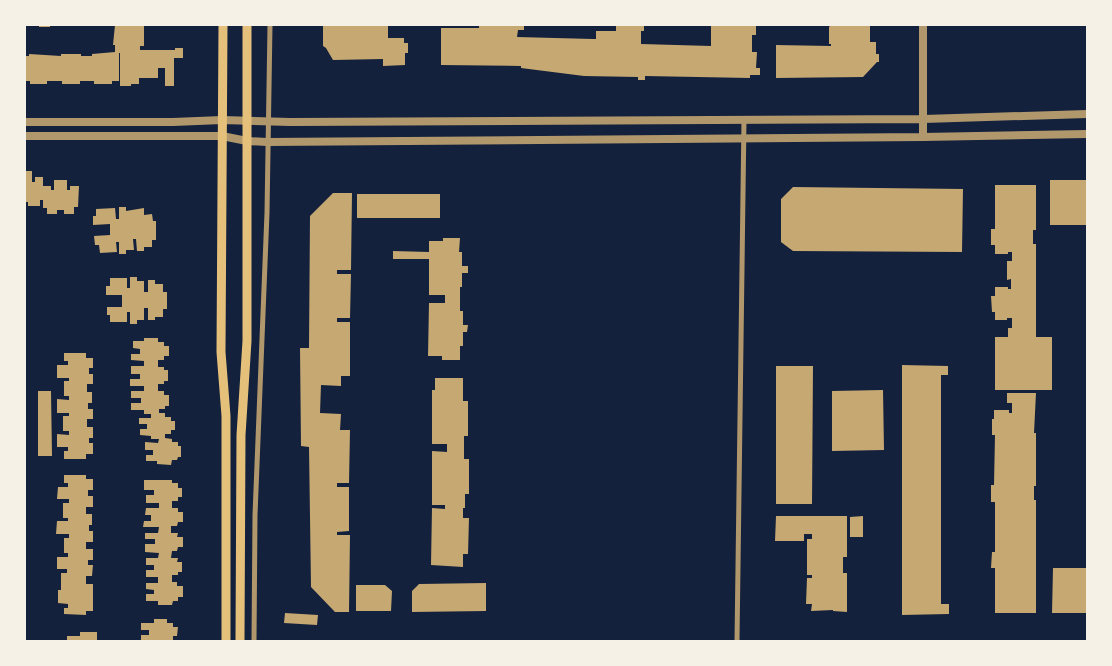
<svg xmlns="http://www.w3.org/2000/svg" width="1112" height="666" viewBox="0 0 1112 666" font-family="'Exo 2',sans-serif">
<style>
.building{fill:#c6a872}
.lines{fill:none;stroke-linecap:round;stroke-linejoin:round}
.minor{stroke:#b1986c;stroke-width:5}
.tertiary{stroke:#b1986c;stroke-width:8}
.secondary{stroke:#e5c07b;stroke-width:9}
</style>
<rect width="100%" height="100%" fill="#14213d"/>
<path class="building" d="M39 25H50V27H39Z
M115 25 144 26V46H140V50H175V48H183V58H174V86H165V68H158V78H139V84H131V86H120V53H119V81H112V84H94V81H80V84H62V81H47V84H30V81H25V56H29V54L61 56V54H81V56H92V54L115 52V45H113Z
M323 25H388V38H404V43H408V53H405V65L383 66V59L333 60 326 48 323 46Z
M479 25H524V30H518L517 37 593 39H596V31H616V25H644V31H641V44L711 46V26L756 25V35H752V52H757L756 68H760V75H750V78L645 76V80H638V77L584 76 521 68V66L441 65V28H479Z
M831 25H870V42H876V54H879V62H877L863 77 776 78V45L831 46V44H829V27Z
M25 171H32V182H35V177H43V186H51V190H54V180H67V190H70V186H79L78 207H74V214H64V210H57V214H47V208H43V200H40V206H28V202H25Z
M1050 180H1087V225H1050Z
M995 185H1036V230H1033V244H1036V337H1052V390H995V337H1008V328H1012V318H1007V320H995V312H992L991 296H995V287H1008V289H1011V279L1007 280V261H1012V252H1008V254H995V245H991V229H995Z
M793 187 963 189 962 252 793 251 781 242V199Z
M333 193H352L351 270H337V274H351L350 318H337V322H350V376H341V386L321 385 320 413 341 414 340 430H350L349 483H337V487H349V531L337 532V535H350L349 612H335L311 587 309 447 301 446 300 348H309L310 216Z
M357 194H440V218H357Z
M119 207H126V211L144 208V215L152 214 153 221H156V240H152V247H144V251H137L136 239H133L134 250H126V254H119V242H116L117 252 100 253 99 245H95L94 236 110 235V224L93 225V216H96V209L115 208 116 219H119Z
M443 238H460L459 252H462V266H468V273H462V287H460V311H463V325H468L467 332H463V346H460V360H442V356H428L429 303H445V295H429V259H393V251L429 252V241H443Z
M130 277H137V281H144V292H148V280H155V284H163V292H167V309H163V317H155V320H148V308H144V320H137V324H130V312H127V322H110V315H107V307H122V295H106V286H110V278H127V288H130Z
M144 338H158V342H164V346H169V356H164V360H158V367H164V370H168V381H164V384H158V391H164V395H169V406H165V409H159V413H165V417H171V421H175V430H171V434H165V438L172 439V442H178V446H181V457H178L177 460H172L171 465 157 464V461H146V455H153V450H145V442L158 443 159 439H151V436L140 435V429H147V424H139V418H151V414H144V410H131V403H141V398H131V391H144V386H130V379H140V374H131V366H144V361L131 360V354H140V349L133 348V341H144Z
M64 353H86V358H93V368H89V374H93V384H87V392H92V403H88V409H93V419H87V427H93V438H89V443H93V454H86V459H64V451H68V447H57V434L69 435V431H63V416H69V413H57V399L69 400V396H64V381H69V378H57V365H68V361H64Z
M902 365 948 366V375H941V604H949V614L902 615Z
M776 366H813L812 504H776Z
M435 378H463V401H468V436H464V459H469V494H465V508H463V518H469L468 554H463V567L431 565 432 508 445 509V505H432V451L447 452V444H432V390H435Z
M883 390 884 450 832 451V391Z
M38 391H51L52 456H38Z
M1007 393H1036L1034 433H1036V486H1034V500H1036V613H995V568H991L992 552H995V502H991V485H994L995 435H992V419H994V410H1009V413H1012V403H1007Z
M64 475H86V479H93V490H88V496H93V507H86V514H92V525H89V531H93V542H86V549H93V560H88V565H93L92 576H86V584H93V611H86V615L64 614V608H68V604L58 603V590H61V573H67V569H57V557H68V553H64V538H69V534H56L57 521H68V518H63V503H69V499H57L58 487H68V483H64Z
M144 480H172V483H178V488H182V497H178V501H172V508H178V512H183V522H178L177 526H171V533H178L177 537H183V547H178L177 551H172L171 558H178L177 562H182V572H178V575H172V582H177V586H183V597H178V601H173L172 605H158V601H146V594H154V590L146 589V583H158V577H146V570H154V565H146V558H158L159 553 145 552V544H155V539H145V533H158L159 527H143L144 521H151V515H145L146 508H159V503H146V495H154V490H144Z
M776 516H847V557H843V573H847V612L833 611V610L811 611 812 604H806L807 578H812V575H807V539H812V534H804V541H775Z
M863 516V537H850V517Z
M1053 568H1087V613H1052Z
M486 583V611L412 612V591L419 584Z
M356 585H385L392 591 391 611H356Z
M285 613 318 615 317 625 284 623Z
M154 619H167V623H173V627H178L177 636H173V641H141V635H149V630H141V623H154Z
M80 632H97V641H67V636H80Z"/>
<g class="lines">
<path class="minor" d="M254 641 255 515 267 213 270 25
M737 641 744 119"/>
<path class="tertiary" d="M25 122H173L222 120 290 122 924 119 1087 114
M25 136H222L247 141 267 142 923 137 1087 134
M923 137V25"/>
<path class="secondary" d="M223 25 221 352 226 416V641
M240 641 241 435 247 341V25"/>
</g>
<rect width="1112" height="666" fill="none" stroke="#f6f1e7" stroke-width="52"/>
</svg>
